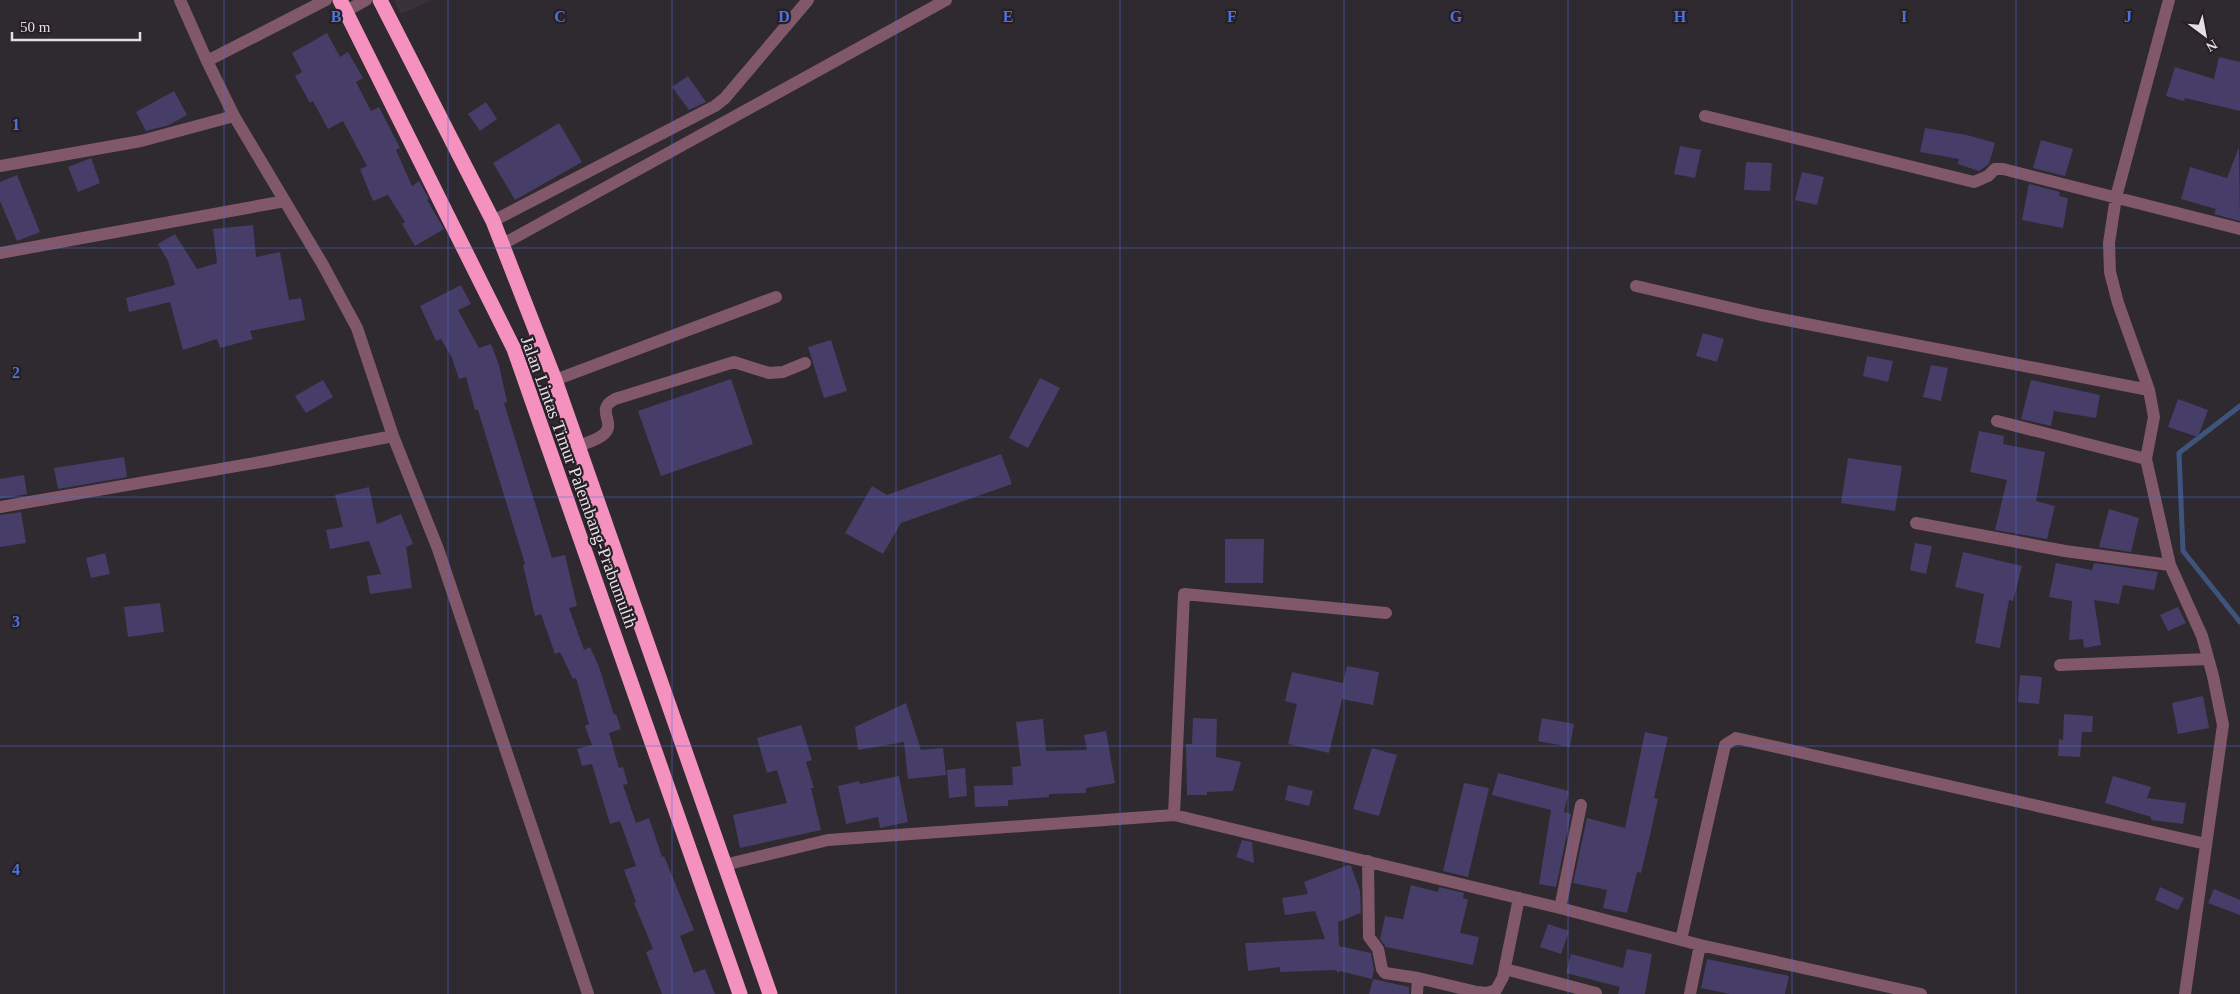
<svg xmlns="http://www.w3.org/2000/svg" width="2240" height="994" viewBox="0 0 2240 994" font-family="'Times New Roman',serif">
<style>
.built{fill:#3b313c}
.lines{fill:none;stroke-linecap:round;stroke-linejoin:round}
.stream{stroke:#3e547c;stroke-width:5}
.building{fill:#463e68}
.minor{stroke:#805869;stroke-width:12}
.highway{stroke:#f591be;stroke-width:15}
.grid{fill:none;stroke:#4e72db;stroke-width:1;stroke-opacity:0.55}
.labels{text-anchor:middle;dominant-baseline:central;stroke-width:4.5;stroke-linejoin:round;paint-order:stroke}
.street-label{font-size:18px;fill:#e3dfe4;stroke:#261f26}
.grid-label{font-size:16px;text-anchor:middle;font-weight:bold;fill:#4e72db;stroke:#261f26;stroke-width:4.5;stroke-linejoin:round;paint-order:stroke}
</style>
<rect width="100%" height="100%" fill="#2f2930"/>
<path class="built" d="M394 0H432L401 14Z"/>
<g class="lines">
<path class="stream" d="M2240 406 2179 453 2183 551 2240 622"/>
</g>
<path class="building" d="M327 33 340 57 348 52 363 78 356 82 371 111 379 107 400 148 396 150 412 186 419 181 429 199 427 200 444 229 415 246 402 224 405 222 388 195 373 201 360 169 367 166 343 121 328 129 313 101 310 103 295 76 302 72 292 53Z
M2219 57 2240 62V111L2185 98 2184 101 2166 96 2175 67 2214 79Z
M688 76 706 102 689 110 672 87Z
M174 91 187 115 169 125 146 131 136 112Z
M486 102 497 119 480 131 468 114Z
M559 123 582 162 515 200 493 163Z
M1925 128 1967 135 1995 143 1989 164 1979 171 1958 164 1959 159 1920 152Z
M2041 140 2073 149 2065 176 2033 168Z
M1680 146 1701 150 1695 178 1674 174Z
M2239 147 2240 221 2214 214 2216 209 2181 199 2190 167 2227 178Z
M91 158 100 183 78 192 68 167Z
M1746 162 1772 163 1770 191 1744 190Z
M1802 172 1824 177 1817 205 1795 200Z
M17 175 40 232 17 241 0 201V182Z
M2029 184 2060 192 2059 196 2068 198 2063 228 2022 220Z
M253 225 256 257 280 252 289 300 301 298 305 320 250 331 253 339 220 348 217 339 183 350 170 302 129 312 126 298 175 285 168 261 158 244 175 234 197 269 217 263 213 229Z
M461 285 471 304 458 310 479 348 491 344 499 365 507 402 504 403 552 558 565 555 577 606 569 608 584 650 590 647 599 667 614 715 616 714 621 729 609 733 619 768 623 767 628 784 623 785 636 823 649 818 662 857 664 856 694 930 680 936 694 973 705 969 715 994H662L646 952 653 949 634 903 636 902 624 870 636 866 620 821 610 824 592 764 582 766 577 749 592 745 585 726 589 724 576 678 573 679 560 652 555 654 541 614 535 616 523 565 525 564 478 410H475L466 377 459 379 452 358 441 339 436 341 420 306Z
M1703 333 1724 339 1717 362 1696 356Z
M831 340 847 391 824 398 808 347Z
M1867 356 1893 361 1888 382 1863 376Z
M1931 365 1948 368 1941 401 1923 397Z
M1040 378 1060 388 1028 448 1009 438Z
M731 379 753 444 661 476 638 411Z
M323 380 333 397 306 413 295 396Z
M2031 380 2100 395 2096 418 2054 411 2051 426 2021 419Z
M2178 399 2208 410 2198 437 2168 427Z
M1979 431 2004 436 2003 444 2045 452 2036 501 2055 506 2047 539 1995 530 2007 480 1970 472Z
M1001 454 1012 484 901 523 883 554 845 533 872 486 887 495Z
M124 457 127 477 58 489 54 468Z
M1848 458 1902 466 1895 511 1841 503Z
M24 475 27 494 0 499V479Z
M369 487 377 524 401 514 413 544 406 547 412 588 370 594 367 576 381 574 369 541 330 549 326 530 343 527 335 495Z
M2109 509 2139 518 2131 552 2099 547Z
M21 512 26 543 0 547V515Z
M1225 539H1264L1263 583H1225Z
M1915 543 1932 546 1926 574 1910 570Z
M1963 552 2022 566 2013 601 2009 600 2000 648 1975 643 1984 594 1955 587Z
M105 553 110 574 91 578 86 558Z
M2056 563 2092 570 2094 563 2158 572 2154 590 2123 585 2119 604 2094 600 2101 645 2084 648 2083 639 2069 640 2072 601 2049 597Z
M160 603 164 632 128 637 124 607Z
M2178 607 2186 623 2168 631 2160 615Z
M1347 666 1379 672 1373 705 1342 699 1329 753 1288 744 1297 704 1285 701 1292 672 1343 683Z
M2020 675 2042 677 2039 704 2018 702Z
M2203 696 2209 728 2178 734 2172 703Z
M906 703 921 750 943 748 946 775 908 779 904 742 858 750 855 727Z
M2064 714 2093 716 2092 732H2082L2080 757 2058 756 2059 739 2063 740Z
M1193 718 1217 719 1216 757 1241 762 1233 791 1207 792V795H1187L1186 744H1192Z
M1542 718 1574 724 1570 747 1538 741Z
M1043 719 1046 751 1087 750 1084 735 1106 731 1115 783 1086 788V793L1049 794V797L1008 800V806L975 807 974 786 1013 785 1012 767 1021 766 1016 722Z
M801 725 812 760 806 762 814 788H811L821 830 740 848 733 815 787 803 777 770 767 773 757 738Z
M1645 732 1668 737 1654 798 1658 799 1650 835 1641 873 1637 872 1627 913 1603 908 1607 890 1573 883 1587 818 1625 828Z
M1372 748 1397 755 1379 816 1353 809Z
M965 768 967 796 949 798 947 770Z
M1498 773 1569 791 1564 812 1571 814 1556 887 1539 884 1551 810 1492 795Z
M899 776 908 822 880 828 878 817 846 824 838 786 859 781 860 784Z
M2113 776 2151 787 2147 798 2186 803 2183 824 2151 820V817L2105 803Z
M1464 783 1489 788 1468 877 1443 871Z
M1288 785 1313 791 1309 806 1285 800Z
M1242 840 1252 842 1254 863 1236 857Z
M1348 865 1351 866 1360 891 1361 913 1338 922 1339 946 1371 953 1374 970 1372 979 1340 971 1338 973 1336 970 1280 972V967L1248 971 1245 943 1325 939 1315 911 1285 915 1282 898 1308 894 1304 882Z
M1411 885 1438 892 1439 887 1464 893 1463 898 1468 900 1460 933 1479 937 1473 965 1386 947 1380 939 1385 916 1403 919Z
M2160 887 2184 898 2178 910 2155 900Z
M2214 889 2240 900V915L2208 903Z
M1548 924 1569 931 1561 954 1540 947Z
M1627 949 1652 954 1645 994H1618L1620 987 1566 973 1571 954 1623 968Z
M1707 959 1789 976 1785 994H1730L1701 988Z
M1373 979 1409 987V994H1369Z"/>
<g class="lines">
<path class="minor" d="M180 0 207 61 326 0
M346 11 366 0
M1705 116 1974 182 1988 176 1995 169H2003L2240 229
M0 166 141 141 234 116
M493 221 715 106 725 98 808 0
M503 244 946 0
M0 253 285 201
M1636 286 1761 315 2149 390
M555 380 776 297
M1997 421 2146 459
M393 436 438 549 588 994
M578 446C586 443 598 440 604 434 617 422 594 410 615 399L734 362 769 373 783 372 805 363
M0 507 266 461 393 436 357 328 323 265 234 116 207 61
M1916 523 2065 551 2170 565 2146 459 2154 417 2149 390 2118 303 2110 272 2109 243 2116 197 2169 0
M2170 565 2202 636 2213 676 2223 725 2185 994
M2060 665 2208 659
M1174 815 1184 594 1386 613
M1368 861 1369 937 1378 949 1382 969 1385 973 1418 978 1417 994
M724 865 828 840 1174 815 1560 908 1700 945 1921 994
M1560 908 1581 805
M1681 940 1725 745 1736 738 2206 844
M1505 969 1596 993
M1418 978 1477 992 1487 993 1496 990 1503 977 1519 898
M1690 994 1700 945"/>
<path class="highway" d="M340 0 514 349 740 994
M380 0 493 221 555 380 770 994"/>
</g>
<path class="grid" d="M224 0V994M448 0V994M672 0V994M896 0V994M1120 0V994M1344 0V994M1568 0V994M1792 0V994M2016 0V994M0 248H2240M0 497H2240M0 746H2240"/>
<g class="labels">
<g class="street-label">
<text transform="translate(579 482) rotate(70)">Jalan Lintas Timur Palembang-Prabumulih</text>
</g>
</g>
<g class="grid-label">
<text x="336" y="22">B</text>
<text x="560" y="22">C</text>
<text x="784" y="22">D</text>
<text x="1008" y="22">E</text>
<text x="1232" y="22">F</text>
<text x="1456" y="22">G</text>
<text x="1680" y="22">H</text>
<text x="1904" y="22">I</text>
<text x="2128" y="22">J</text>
<text x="16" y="130">1</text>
<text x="16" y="378">2</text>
<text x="16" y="627">3</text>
<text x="16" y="875">4</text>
</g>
<g transform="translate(2205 35) rotate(148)" stroke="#261f26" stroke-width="4" paint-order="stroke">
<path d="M0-4L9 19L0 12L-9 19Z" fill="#e3dfe4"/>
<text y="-8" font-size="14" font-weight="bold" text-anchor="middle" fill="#e3dfe4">N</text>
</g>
<path d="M12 32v8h128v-8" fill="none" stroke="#e3dfe4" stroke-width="2.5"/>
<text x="20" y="32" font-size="15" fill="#e3dfe4" stroke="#261f26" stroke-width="4" paint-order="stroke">50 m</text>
</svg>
